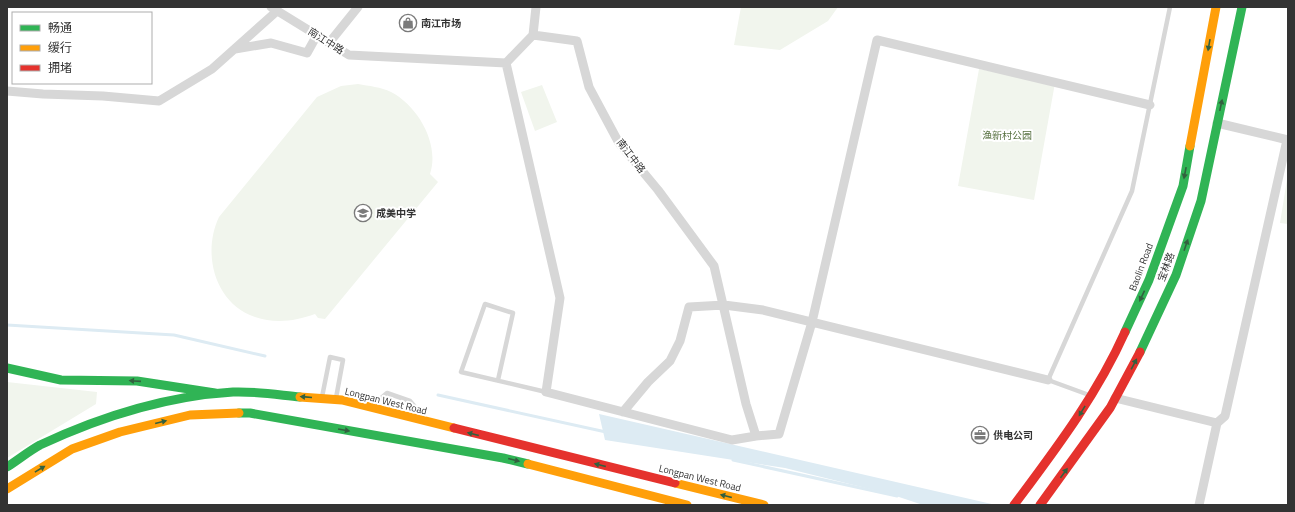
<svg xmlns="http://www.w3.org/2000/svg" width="1295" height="512" viewBox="0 0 1295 512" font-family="'Titillium Web','Noto Sans SC',sans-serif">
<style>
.green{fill:#f1f5ed}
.water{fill:#ddebf3}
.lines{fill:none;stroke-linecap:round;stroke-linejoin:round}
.stream{stroke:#ddebf3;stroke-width:3}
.lane{stroke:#d7d7d7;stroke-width:4.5}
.street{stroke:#d7d7d7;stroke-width:9}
.fast{stroke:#30b455;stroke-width:9}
.slow{stroke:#ff9f0a;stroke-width:9}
.jam{stroke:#e5322d;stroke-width:9}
.oneway{fill:#32603f}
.labels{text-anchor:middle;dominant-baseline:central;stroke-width:4;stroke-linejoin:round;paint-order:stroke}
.poi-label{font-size:10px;font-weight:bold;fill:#333;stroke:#fff;text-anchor:start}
.street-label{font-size:10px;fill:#333;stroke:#fff}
.park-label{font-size:10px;fill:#56703f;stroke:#fff}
</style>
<rect width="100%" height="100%" fill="#fff"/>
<path class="green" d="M741 7H838L828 21 780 50 734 45Z
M979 69 1055 83 1034 200 958 186Z
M358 84C369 86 381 87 391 92 418 106 440 144 430 174L438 182 325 319 318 318 315 314C296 321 275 324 255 317 214 303 202 253 219 217L317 97 341 86Z
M542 85 557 122 535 131 521 92Z
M1288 173V224L1280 223Z
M7 382 97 392 96 404 7 458Z"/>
<path class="water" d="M599 414 996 505H923L890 494 785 468 605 440Z"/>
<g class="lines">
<path class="stream" d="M7 325 174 335 265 356
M438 395 606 432
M733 460 897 496"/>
<path class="lane" d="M498 380 513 313 485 304 461 372 546 392
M1089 395 1048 380 1132 191 1170 7
M322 397 330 357 343 360 336 398
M373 405 387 393 410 401 423 416"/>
<path class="street" d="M271 7 349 55 506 63 533 35 577 41 589 87 619 143 658 190 714 266 746 404 756 436 779 434 812 322 877 40 1150 105
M533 35 536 7
M329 43 358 7
M235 49 271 43 307 53 317 35
M506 63 560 298 546 392 732 440 756 436
M7 91 43 94 103 96 159 101 212 69 277 11
M1217 123 1288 140
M1115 398 1217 423 1199 505
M623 412 648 382 670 361 680 341 689 307 724 305 763 310 1048 380
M1217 423 1225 416 1287 140"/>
<path class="fast" d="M1125 332 1149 280 1183 186 1190 146
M1140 352 1176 275 1201 201 1242 7
M7 368 61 380 137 381 215 393
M239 413H250L503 458 528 464
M7 467C18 460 29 451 40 445 100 417 167 396 233 392 255 391 279 395 300 397"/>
<path class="slow" d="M1190 146 1216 7
M300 397 342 400 454 428
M528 464 687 505
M675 483 764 505
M7 489 72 449 120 432 190 415 239 413"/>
<path class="jam" d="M454 428 675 483
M1014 505C1055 450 1097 395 1125 332
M1040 505 1110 408 1140 352"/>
</g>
<defs><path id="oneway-solid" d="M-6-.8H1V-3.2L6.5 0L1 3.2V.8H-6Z"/></defs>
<g class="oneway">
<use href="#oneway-solid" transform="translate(1209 45) rotate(100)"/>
<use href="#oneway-solid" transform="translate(1221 105) rotate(-78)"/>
<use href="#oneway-solid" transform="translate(1185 173) rotate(101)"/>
<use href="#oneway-solid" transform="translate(1186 245) rotate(-71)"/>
<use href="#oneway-solid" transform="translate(1142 296) rotate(115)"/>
<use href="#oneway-solid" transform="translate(1134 364) rotate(-62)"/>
<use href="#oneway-solid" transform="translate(135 381) rotate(-176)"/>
<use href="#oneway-solid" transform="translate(306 397) rotate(-175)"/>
<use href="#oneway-solid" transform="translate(1082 411) rotate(121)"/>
<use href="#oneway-solid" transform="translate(161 422) rotate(-14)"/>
<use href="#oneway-solid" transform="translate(344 430) rotate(10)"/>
<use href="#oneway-solid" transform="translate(473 434) rotate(-166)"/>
<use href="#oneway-solid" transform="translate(514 460) rotate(14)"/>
<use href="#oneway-solid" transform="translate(600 465) rotate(-166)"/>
<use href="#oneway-solid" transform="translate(40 469) rotate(-31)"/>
<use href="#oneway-solid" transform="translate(1064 473) rotate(-54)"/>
<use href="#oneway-solid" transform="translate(726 496) rotate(-166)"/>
</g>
<defs>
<symbol id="shop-ring" viewBox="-11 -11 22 22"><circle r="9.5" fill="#fff" stroke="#7a7a7a" stroke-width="1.5"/><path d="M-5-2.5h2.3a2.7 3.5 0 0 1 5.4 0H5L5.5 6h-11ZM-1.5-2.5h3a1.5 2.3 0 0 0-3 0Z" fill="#7a7a7a"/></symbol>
<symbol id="school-ring" viewBox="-11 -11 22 22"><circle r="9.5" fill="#fff" stroke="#7a7a7a" stroke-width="1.5"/><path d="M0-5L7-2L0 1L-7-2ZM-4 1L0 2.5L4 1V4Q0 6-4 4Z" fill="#7a7a7a"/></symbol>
<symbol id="office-ring" viewBox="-11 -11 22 22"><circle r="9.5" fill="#fff" stroke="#7a7a7a" stroke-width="1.5"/><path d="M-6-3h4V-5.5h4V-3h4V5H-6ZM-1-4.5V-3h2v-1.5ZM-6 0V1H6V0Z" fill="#7a7a7a"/></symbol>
</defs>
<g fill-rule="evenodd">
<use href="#shop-ring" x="398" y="13" width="20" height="20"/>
<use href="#school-ring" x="353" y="203" width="20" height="20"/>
<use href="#office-ring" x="970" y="425" width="20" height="20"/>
</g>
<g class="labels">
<g class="poi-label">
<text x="421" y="23">南江市场</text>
<text x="376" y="213">成美中学</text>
<text x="993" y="435">供电公司</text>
</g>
<g class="street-label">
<text transform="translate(326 41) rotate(32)">南江中路</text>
<text transform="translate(631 156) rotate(53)">南江中路</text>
<text transform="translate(1141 267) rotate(-69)">Baolin Road</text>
<text transform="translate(1166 267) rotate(-69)">宝林路</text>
<text transform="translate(386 401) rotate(14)">Longpan West Road</text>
<text transform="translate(700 478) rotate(14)">Longpan West Road</text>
</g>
<g class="park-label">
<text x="1007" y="135">渔新村公园</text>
</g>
</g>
<rect width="1295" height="512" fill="none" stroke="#333333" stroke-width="16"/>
<rect x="12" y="12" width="140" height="72" fill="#ffffff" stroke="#adadad"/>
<rect x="20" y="25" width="20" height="6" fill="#30b455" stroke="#adadad"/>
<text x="48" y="32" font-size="12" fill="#333333">畅通</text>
<rect x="20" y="45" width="20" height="6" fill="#ff9f0a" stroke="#adadad"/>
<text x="48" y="52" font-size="12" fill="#333333">缓行</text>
<rect x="20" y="65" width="20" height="6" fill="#e5322d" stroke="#adadad"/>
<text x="48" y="72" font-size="12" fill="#333333">拥堵</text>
</svg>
